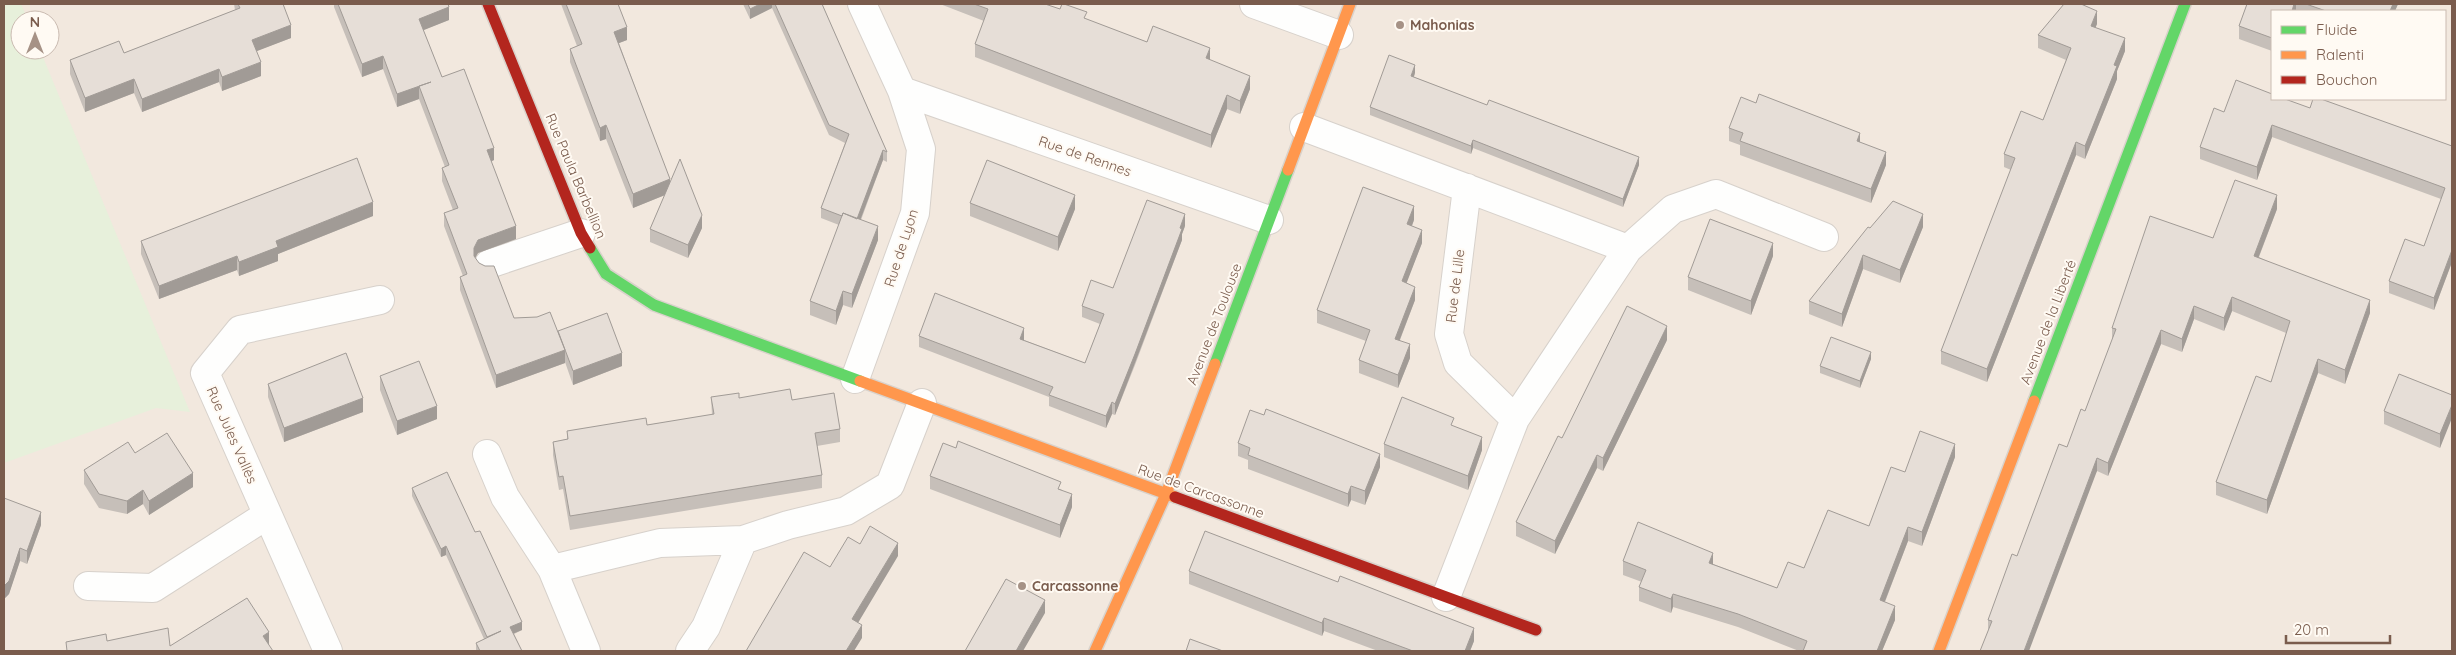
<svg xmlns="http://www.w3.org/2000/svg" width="2456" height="655" viewBox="0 0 2456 655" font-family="Quicksand,sans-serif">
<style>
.residential{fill:#f2e8de;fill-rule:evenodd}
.green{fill:#e7f0db}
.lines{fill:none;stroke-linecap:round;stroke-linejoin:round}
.street-casing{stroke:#d7d1cb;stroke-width:30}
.fast-casing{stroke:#d9d2cb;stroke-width:14}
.slow-casing{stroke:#d9d2cb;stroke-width:14}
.jam-casing{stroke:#d9d2cb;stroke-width:14}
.street{stroke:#fefefd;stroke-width:28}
.fast{stroke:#63d668;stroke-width:11}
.slow{stroke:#ff974d;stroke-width:11}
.jam{stroke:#b3261e;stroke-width:11}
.wall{fill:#c6bfb9}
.shaded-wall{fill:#a19b96}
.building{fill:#e6ded7;stroke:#a19b96}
.poi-dot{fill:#a69286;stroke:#fffaf3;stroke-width:2}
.labels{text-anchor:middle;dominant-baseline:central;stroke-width:4;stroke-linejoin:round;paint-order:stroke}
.poi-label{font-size:14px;font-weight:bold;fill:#7a5c4d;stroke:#fffaf3;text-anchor:start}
.street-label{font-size:14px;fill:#7a5c4d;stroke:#fffaf3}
</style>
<rect width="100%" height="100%" fill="#f9f5f0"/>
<path class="residential" d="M4 4H2452V651H4ZM2272 11H2445V99H2272ZM20 20H50V50H20Z"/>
<path class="green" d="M4 4H21L28 20H20V50H40L190 412 156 408 4 463Z"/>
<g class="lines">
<defs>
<path id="street" d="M1254 4 1339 35
M902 91 1269 220
M1304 127 1628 249
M1467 188 1449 334 1458 363 1515 419
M489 264 581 233
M855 379 915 213 921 149 902 91 862 4
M487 454 505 497 552 569 586 651
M552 569 660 543 743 540 788 525 846 511 890 485 922 403
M88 586 153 588 267 515
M1446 597 1515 419 1628 249 1673 209 1716 194 1824 237
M328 651 205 373 240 330 380 300
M690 651 706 627 743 540"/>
<path id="fast" d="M590 248 606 274 654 305 860 381
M1215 364 1288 170
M2034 401 2185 4"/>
<path id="slow" d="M1288 170 1350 4
M860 381 1175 497
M1095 651 1166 494 1215 364
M1939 651 2034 401"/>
<path id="jam" d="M488 4 581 233 590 248
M1175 497 1536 630"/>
</defs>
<use href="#street" class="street-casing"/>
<use href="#fast" class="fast-casing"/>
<use href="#slow" class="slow-casing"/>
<use href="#jam" class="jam-casing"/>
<use href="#street" class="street"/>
<use href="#fast" class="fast"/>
<use href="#slow" class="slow"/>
<use href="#jam" class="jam"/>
</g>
<path class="wall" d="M234 4H283L291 38 256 51 261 76 222 91 219 82 142 112 134 93 85 112 70 74V60L124 53 235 10Z
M334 4H448L449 20 423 30 442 77 494 160 491 162 516 239 478 253 475 258 514 318 558 333 622 366 573 385 565 362V363L496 388 460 290V277L463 276 444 226V213L453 210 442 181V168L445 167 419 99 397 107 383 69 362 77 334 7Z
M561 4H618L627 40 619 43 670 182 702 228 688 258 650 242V229L665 195 633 208 606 139 600 141 570 62V49L577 46Z
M743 4H822L887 152V162L883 160 861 220 878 240 852 308 843 305 836 325 810 315V301L839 225 821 218V208L845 143 829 135 772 8 750 19Z
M940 4H1045L1147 42 1210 60 1250 89 1240 114 1227 109 1211 148 975 57V44L984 21Z
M2247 4H2398L2395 11H2272V51L2239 39V26Z
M2097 24 2095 27 2125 51 2117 71V79L2085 159 2076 155 1987 382 1941 364V351L2011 170 2004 167V154L2043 120 2066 60 2038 48V35Z
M1415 73 1414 77 1639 165 1623 207 1473 148 1471 154 1370 115V107Z
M1756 103 1860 142 1886 165 1871 203 1740 155V145L1729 141V128Z
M2310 108 2452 146V262L2434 310 2389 293V281L2424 246 2441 199 2272 137 2257 180 2200 159V147L2224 112Z
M970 203 1075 209 1058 251 970 216Z
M2277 209 2259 257 2370 313 2345 384 2318 373 2267 514 2216 495V482L2271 382 2286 333 2232 311 2224 331 2194 319 2182 352 2161 344 2108 476 2097 471 1988 630V620L2067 447 2085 411 2112 341V328L2213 238Z
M373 216 278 254V261L239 276 237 270 159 299 141 254V241Z
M1414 220 1412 226 1422 243 1406 283 1415 300 1400 340 1410 358 1398 388 1359 373V360L1366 341 1317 323V310Z
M1185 226 1182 234V240L1135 365 1115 415 1112 414 1106 428 1049 406V397L919 347V336L1024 340 1085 363 1100 324 1082 317V306L1113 288Z
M1923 227 1900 283 1863 269 1842 327 1809 314V301L1870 228Z
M1773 256 1751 315 1688 290V277Z
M1667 340 1603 471 1597 468 1555 554 1516 536V522L1562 438Z
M1871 359 1860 388 1820 373V366Z
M380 376 437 419 397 435 380 390Z
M268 384 363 412 284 442 268 397Z
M2452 395 2440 448 2384 424V411Z
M711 397 792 400 840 429V442L817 446 822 475V488L570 530 563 489 559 490 553 455V442L567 439V431L647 425 712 415Z
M1454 426 1482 450 1468 490 1384 457V444Z
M1238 443 1380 467 1365 505 1351 500 1348 507 1248 469V460L1238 456Z
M135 453 193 487 149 515 143 504 127 514 99 508 84 484V470Z
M1955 457 1922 546 1908 541 1885 602 1895 620 1882 651H1799L1738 627 1673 607 1671 613 1639 601V587L1642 582 1623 575V561L1713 564 1777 588 1804 568 1869 526 1905 472Z
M930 476 1061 489 1072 507 1060 538 930 489Z
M412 488 475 532 522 630 514 634 522 651H476V643L484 639 446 555 441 557 412 496Z
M4 498 41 525 27 564 20 561 9 594 4 599Z
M1189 571 1474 641 1470 651H1378L1324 631 1322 636 1189 584Z"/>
<path class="shaded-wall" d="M760 4H772V8L750 19V9Z
M2294 4H2296V11H2292Z
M2393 4H2398L2395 11H2390Z
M449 7V20L419 32V19Z
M2097 11V24L2091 39V26Z
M291 25V38L252 53V40Z
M627 27V40L614 45V32Z
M2125 38V51L2117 71V79L2085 159V146L2114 65Z
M1210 48V62L1206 58Z
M383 56V69L362 77V64Z
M261 62V76L222 91V77Z
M1415 65V73L1411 84V76Z
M219 69V82L142 112V99Z
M1250 76V89L1240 114V101Z
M134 79V93L85 112V98Z
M431 82 419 86V99L397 107V94Z
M1227 95V109L1211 148V135Z
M606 125V139L600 141V128Z
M2272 125V137L2257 180V167Z
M1860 133V147L1857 141Z
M1473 140V148L1471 154V146Z
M2076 142V155L1987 382V369Z
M494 148V160L487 163V150Z
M883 150V160L856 231V221Z
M1886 152V165L1871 203V189Z
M1639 157V165L1623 207V199Z
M670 179V193L633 208V194Z
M1075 195V209L1058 251V237Z
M2277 195V209L2254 269V256Z
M373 202V216L278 254V261L239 276V262L276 241Z
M1414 206V220L1407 238V224Z
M1185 214V226L1182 234V240L1115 415V404Z
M1923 214V227L1900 283V270Z
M702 215V228L688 258V245Z
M516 226V239L478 253 474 260V248L478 240Z
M878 226V240L852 308V294Z
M1422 230V243L1402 295V281Z
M1773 243V256L1751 315V301Z
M2452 250V262L2434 310V298Z
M1863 255V269L1842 327V314Z
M237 256V270L159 299V286Z
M1415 287V300L1395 352V339Z
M843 291V305L836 325V311Z
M2232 297V311L2224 331V318Z
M2370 300V313L2345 384V370Z
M2194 306V319L2182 352V339Z
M1667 326V340L1603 471V458Z
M1024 328V340L1020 350V339Z
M2161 330V344L2108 476V463Z
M1410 344V358L1398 388V375Z
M565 350V363L496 388V375Z
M1871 352V359L1860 388V381Z
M622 353V366L573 385V371Z
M2318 359V373L2267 514V500Z
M363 398V412L284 442V428Z
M1112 402V414L1106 428V416Z
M2452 405V418L2440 448V434Z
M437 406V419L397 435V421Z
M1482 437V450L1468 490V476Z
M1955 444V457L1922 546V532Z
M1380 454V467L1365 505V491Z
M1597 455V468L1555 554V541Z
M2097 458V471L2029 651H2024Z
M193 473V487L149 515V501Z
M1351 486V500L1348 507V494Z
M143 490V504L127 514V501Z
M1072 494V507L1060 538V525Z
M41 512V525L27 564V551Z
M1908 527V541L1880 614V600Z
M898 543V556L852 633V619Z
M446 546V555L441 557V549Z
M20 548V561L9 594 4 599V586Z
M1713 553V566L1709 563Z
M1673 594V607L1671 613V599Z
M1045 600V613L1023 651H1016Z
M1895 606V620L1882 651H1877Z
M1324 618V631L1322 636V623Z
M522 622V630L510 635V627Z
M862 625V638L854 651H846Z
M1474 628V641L1470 651H1465Z
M269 632V646L263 636Z"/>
<path class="building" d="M238 4H283L291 25 252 40 261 62 222 77 219 69 142 99 134 79 85 98 70 60 119 41 124 53 240 8Z
M338 4H448L449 7 419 19 442 77 464 69 494 148 487 150 516 226 478 240 474 248V256L479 263 485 266H494L514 318 537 317 550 312 565 350 496 375 460 277 467 274 444 213 458 208 442 168 449 165 419 86 431 82 397 94 383 56 362 64Z
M566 4H618L627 27 614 32 670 179 633 194 606 125 600 128 570 49 582 44Z
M748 4H760L750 9Z
M775 4H822L887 152 883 150 857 219 843 213 842 216 821 208 849 134 829 125Z
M974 4H1045L1060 9 1062 4H1064L1087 12 1084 18 1147 42 1153 26 1210 48 1206 58 1250 76 1240 101 1227 95 1211 135 975 44 988 9Z
M2064 4H2081L2097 11 2091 26 2125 38 2114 65 2117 66 2085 146 2076 142 1987 369 1941 351 2015 158 2004 154 2021 111 2043 120 2071 48 2038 35Z
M2247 4H2294L2292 11H2272V38L2239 26Z
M2306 4H2393L2390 11H2326Z
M1389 55 1415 65 1411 76 1487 105 1489 100 1639 157 1623 199 1473 140 1471 146 1370 107Z
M2236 80 2272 94V99H2285L2310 108 2313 99H2321L2452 146V250L2434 298 2389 281 2405 239 2424 246 2445 188 2272 125 2257 167 2200 147 2214 108 2224 112Z
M1759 94 1860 133 1857 141 1886 152 1871 189 1740 141 1743 133 1729 128 1741 97 1756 103Z
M357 158 373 202 276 241 278 247 239 262 237 256 159 286 141 241Z
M680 159 702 215 688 245 650 229Z
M987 160 1075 195 1058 237 970 203Z
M2235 180 2277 195 2254 256 2370 300 2345 370 2318 359 2267 500 2216 482 2256 376 2271 382 2290 321 2232 297 2224 318 2194 306 2182 339 2161 330 2108 463 2097 458 2024 651H1980L1992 621 1988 620 2012 554 2017 556 2059 444 2067 447 2081 409 2085 411 2116 329 2112 328 2150 216 2213 238Z
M1363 187 1414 206 1407 224 1422 230 1402 281 1415 287 1395 339 1410 344 1398 375 1359 360 1370 330 1317 310Z
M1147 200 1185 214 1180 228 1182 229 1135 354 1115 404 1112 402 1106 416 1049 395 1053 387 919 336 935 293 1024 328 1020 339 1085 363 1104 314 1082 306 1091 280 1113 288Z
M1893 201 1923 214 1900 270 1863 255 1842 314 1809 301 1868 227 1870 228Z
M843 213 878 226 852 294 843 291 836 311 810 301Z
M1710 219 1773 243 1751 301 1688 277Z
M1627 306 1667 326 1603 458 1597 455 1555 541 1516 522 1558 436 1562 438Z
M607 313 622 353 573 371 558 331Z
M1831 337 1871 352 1860 381 1820 366Z
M346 353 363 398 284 428 268 384Z
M419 361 437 406 397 421 380 376Z
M2399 374 2452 395V405L2440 434 2384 411Z
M790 389 792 400 834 393 840 429 815 433 822 475 570 516 563 476 559 477 553 442 568 439 567 431 646 418 647 425 714 414 711 397 739 393V398Z
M1402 397 1454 418 1451 425 1482 437 1468 476 1384 444Z
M1266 409 1380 454 1365 491 1351 486 1348 494 1248 455 1250 448 1238 443 1250 410 1264 415Z
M1920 431 1955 444 1922 532 1908 527 1880 600 1895 606 1877 651H1803L1807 641 1738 614 1673 594 1671 599 1639 587 1646 570 1623 561 1638 522 1713 553 1709 563 1777 588 1788 562 1804 568 1828 510 1869 526 1891 467 1905 472Z
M167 433 193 473 149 501 143 490 127 501 99 494 84 470 128 442 135 453Z
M958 441 1061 482 1058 489 1072 494 1060 525 930 476 943 443 956 448Z
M447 472 475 532 480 531 522 622 510 627 522 651H480L476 643 501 631 487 637 446 546 441 549 412 488Z
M4 498 41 512 27 551 20 548 9 581 4 586Z
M870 526 898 543 852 619 862 625 846 651H746L804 552 830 567 848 537 860 544Z
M1205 531 1338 582 1340 576 1474 628 1465 651H1413L1324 618 1322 623 1189 571Z
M1006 579 1045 600 1016 651H965Z
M247 598 269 632 263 636 273 651H67L66 642 106 634 107 641 168 628 170 646Z
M1190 639 1223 651H1186Z"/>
<g class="poi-dot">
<circle cx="1400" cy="25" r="5"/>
<circle cx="1022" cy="586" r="5"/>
</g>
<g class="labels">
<g class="poi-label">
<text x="1410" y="25">Mahonias</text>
<text x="1032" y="586">Carcassonne</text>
</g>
<g class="street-label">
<text transform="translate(1085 156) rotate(19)">Rue de Rennes</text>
<text transform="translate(576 176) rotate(67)">Rue Paula Barbellion</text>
<text transform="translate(901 248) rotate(-72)">Rue de Lyon</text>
<text transform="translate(1455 286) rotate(-83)">Rue de Lille</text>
<text transform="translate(2048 322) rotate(-69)">Avenue de la Liberté</text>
<text transform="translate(1214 324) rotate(-69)">Avenue de Toulouse</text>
<text transform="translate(232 435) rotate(66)">Rue Jules Vallès</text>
<text transform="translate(1201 491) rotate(20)">Rue de Carcassonne</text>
</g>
</g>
<rect width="2456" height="655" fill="none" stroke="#7a5c4d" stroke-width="10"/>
<rect x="2271" y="10" width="175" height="90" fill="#fffaf3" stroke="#cabbb1"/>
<rect x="2281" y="26" width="25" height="8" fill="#63d668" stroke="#cabbb1"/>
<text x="2316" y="35" font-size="15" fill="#7a5c4d">Fluide</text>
<rect x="2281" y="51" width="25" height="8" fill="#ff974d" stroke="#cabbb1"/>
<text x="2316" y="60" font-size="15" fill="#7a5c4d">Ralenti</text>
<rect x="2281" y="76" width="25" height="8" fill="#b3261e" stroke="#cabbb1"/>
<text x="2316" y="85" font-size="15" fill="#7a5c4d">Bouchon</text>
<g transform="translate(35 35)"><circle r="24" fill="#fffaf3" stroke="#cabbb1"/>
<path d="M0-4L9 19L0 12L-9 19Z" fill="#a69286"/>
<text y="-8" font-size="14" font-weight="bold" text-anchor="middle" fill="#7a5c4d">N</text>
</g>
<path d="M2286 635v8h104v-8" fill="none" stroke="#7a5c4d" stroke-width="2.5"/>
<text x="2294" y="635" font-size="15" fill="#7a5c4d" stroke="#fffaf3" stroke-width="4" paint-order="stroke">20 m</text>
</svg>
